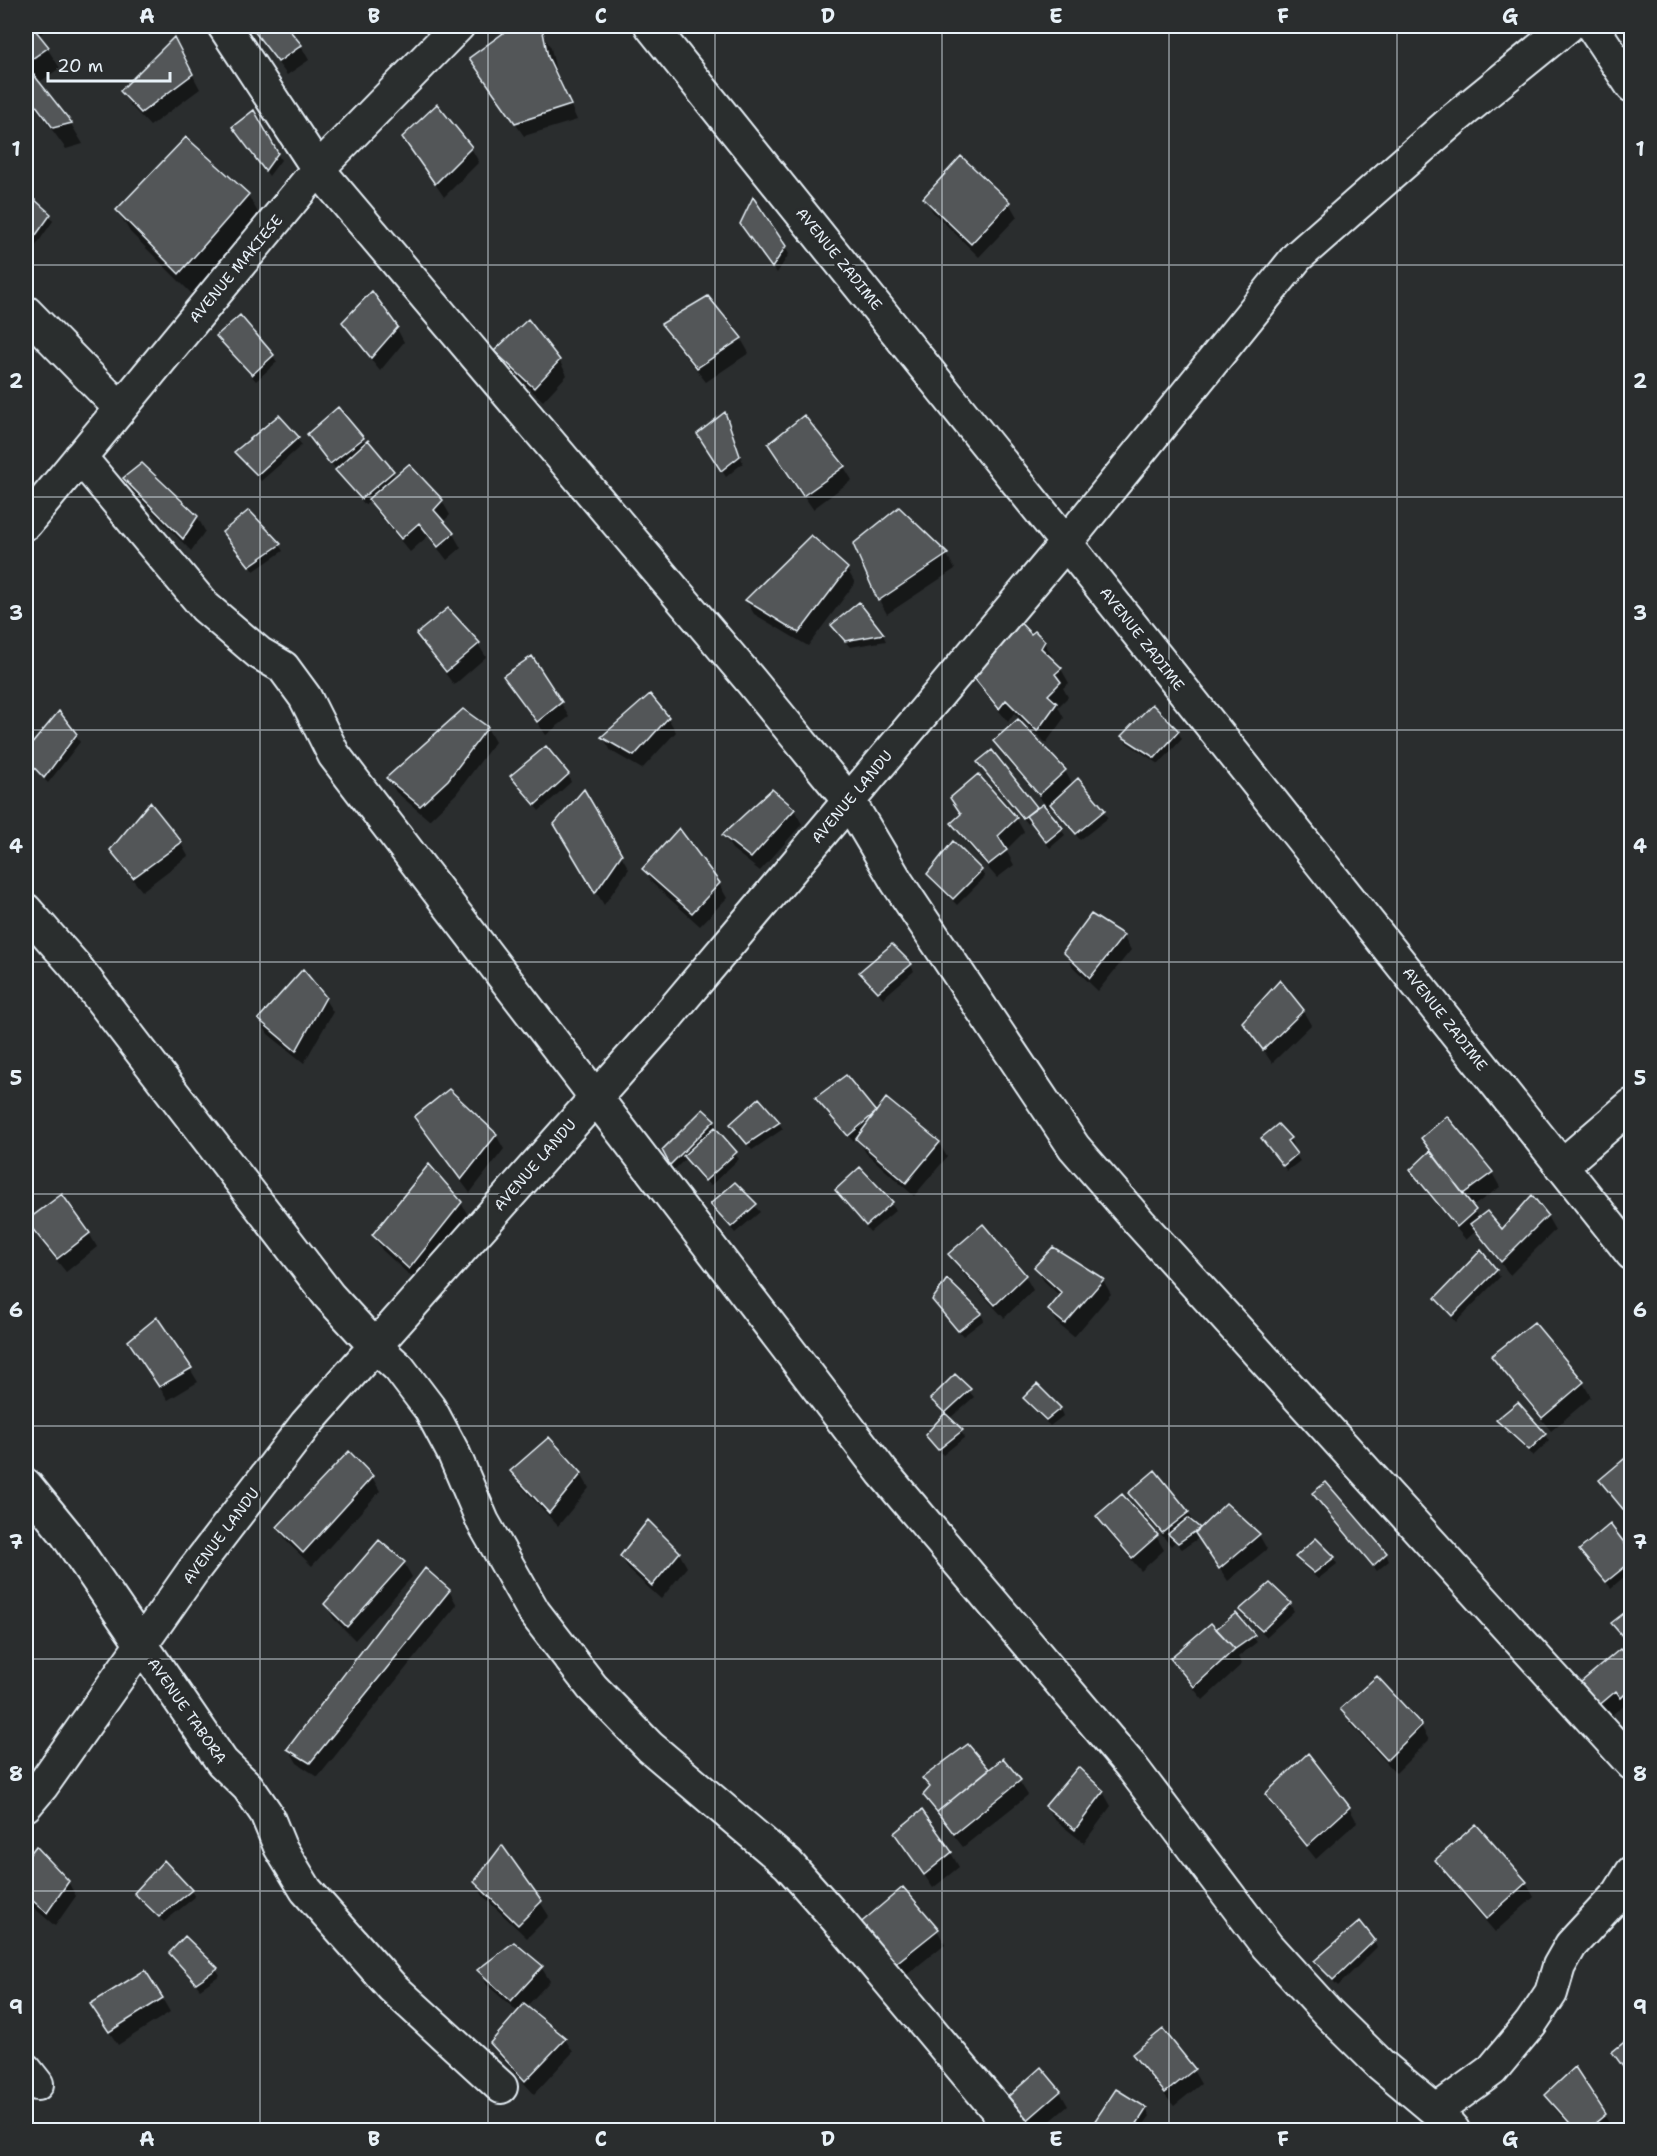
<svg xmlns="http://www.w3.org/2000/svg" width="1657" height="2156" viewBox="0 0 1657 2156" font-family="'Shantell Sans',sans-serif">
<style>
.shadow{fill:#0007}
.building{fill:#535759;stroke:#e8f1f8;stroke-width:1.5}
.lines{fill:none;stroke-linecap:round;stroke-linejoin:round}
.minor-casing{stroke:#e8f1f8;stroke-width:36}
.minor{stroke:#2a2d2e;stroke-width:32}
.grid{fill:none;stroke:#e8f1f8;stroke-width:1.5;stroke-opacity:0.55}
.labels{text-anchor:middle;dominant-baseline:central;stroke-width:6;stroke-linejoin:round;paint-order:stroke}
.street-label{font-size:15px;fill:#e8f1f8;stroke:#2a2d2e}
.neatline{fill:none;stroke:#e8f1f8;stroke-width:2}
.grid-label{font-size:20px;text-anchor:middle;font-weight:bold;fill:#e8f1f8}
</style>
<rect width="100%" height="100%" fill="#2a2d2e"/>
<filter id="ink" filterUnits="userSpaceOnUse"><feTurbulence type="fractalNoise" baseFrequency=".0167" numOctaves="2"/><feDisplacementMap in="SourceGraphic" scale="12" xChannelSelector="R" yChannelSelector="G"/><feConvolveMatrix kernelMatrix="1 2 1 2 8 2 1 2 1" color-interpolation-filters="sRGB"/></filter>
<g filter="url(#ink)">
<path class="shadow" d="M26 26H49L39 36 60 68 38 83 71 124 83 144 66 149 26 94Z
M250 26H284L301 46 309 60 287 75Z
M515 26H532L542 33 551 48 556 72 577 120 524 136 479 72 471 58Z
M181 53 200 89 150 126 130 105 122 91Z
M253 112 281 160 269 176 238 134Z
M403 137 471 148 479 162 444 197Z
M26 194 49 215 53 221 28 257 26 255Z
M248 195 260 216 192 294 130 232 118 211Z
M924 198 1009 203 1017 217 979 257 933 212Z
M746 231 785 247 789 254 777 273Z
M708 298 741 339 749 353 706 382 671 338 663 325Z
M344 322 396 327 404 342 380 371 352 336Z
M217 336 273 356 277 362 256 381Z
M496 351 559 360 567 375 543 401 504 365Z
M725 414 743 463 726 477 699 435Z
M279 418 302 445 261 481 236 452Z
M362 439 396 477 409 466 442 501 450 515 443 522 453 534 461 548 447 560 428 536 410 552 378 514 370 500 365 505 313 441Z
M778 459 844 467 852 480 813 509Z
M125 478 197 516 205 531 191 551 133 492Z
M899 509 947 555 955 569 887 614 879 600Z
M811 537 847 569 855 583 808 646 754 614 746 600Z
M228 539 279 545 283 551 254 571Z
M858 605 883 635 886 641 850 647 837 632 833 625Z
M418 634 478 644 486 657 454 685 426 648Z
M1030 636 1044 642 1052 656 1050 660 1061 669 1069 683 1063 688 1068 697 1058 707 1064 718 1046 743 1014 713 1008 722 976 682 968 668Z
M505 677 561 703 569 717 546 735Z
M1152 706 1178 732 1182 739 1159 764 1127 743 1123 736Z
M59 714 80 742 48 783 28 762 26 753Z
M668 718 676 732 642 769 611 751 603 737Z
M1017 721 1065 771 1073 785 1077 780 1108 818 1080 840 1052 804 1046 810 1065 835 1050 848 1030 822 1028 824 979 763 992 752 1037 810 1045 804 1003 755 995 741Z
M487 728 495 742 456 794 429 820 396 792 388 778Z
M568 775 571 782 539 811 516 782Z
M584 792 629 869 604 905 564 839Z
M794 810 802 824 760 871 732 849 724 836Z
M1016 818 1024 832 1006 850 1014 865 997 878 961 837 953 823Z
M180 842 188 856 142 891 120 864 112 850Z
M954 843 981 871 985 877 957 905 933 881 929 874Z
M644 869 719 884 727 898 700 926 652 883Z
M1123 936 1131 950 1098 991 1073 967 1065 953Z
M910 964 914 971 883 998 861 973Z
M324 998 333 1012 304 1063 268 1034 260 1020Z
M1303 1011 1311 1025 1272 1063 1244 1022Z
M846 1077 876 1114 939 1143 947 1157 914 1196 866 1153 857 1138 853 1141 821 1104Z
M416 1118 496 1135 504 1149 470 1193 424 1132Z
M1446 1118 1492 1173 1500 1187 1472 1207 1479 1219 1502 1232 1547 1216 1555 1230 1510 1275 1476 1231 1466 1240 1420 1184 1412 1170 1431 1152 1423 1138Z
M714 1121 717 1128 715 1130 739 1159 710 1186 686 1158 674 1170 664 1151Z
M779 1123 783 1129 752 1150 732 1125Z
M1278 1126 1290 1139 1293 1146 1291 1148 1300 1161 1287 1171 1267 1145Z
M860 1169 896 1210 870 1232 837 1191Z
M735 1184 760 1212 735 1233 712 1205Z
M461 1203 469 1217 417 1282 382 1250 374 1236Z
M28 1221 89 1233 97 1247 66 1272 36 1235Z
M950 1254 1025 1276 1033 1290 1004 1318 958 1268Z
M1036 1268 1103 1280 1111 1294 1074 1337 1058 1324 1050 1310 1061 1297 1044 1281Z
M1496 1271 1500 1277 1456 1322 1437 1299Z
M947 1282 981 1314 984 1320 963 1336 938 1307Z
M1533 1324 1583 1383 1591 1397 1551 1431 1501 1370 1493 1356Z
M138 1355 190 1369 198 1382 168 1400Z
M955 1376 974 1397 949 1419 965 1437 943 1455 926 1435 945 1415 932 1399Z
M1037 1386 1060 1409 1063 1416 1050 1426 1028 1404 1025 1398Z
M1498 1421 1545 1435 1549 1441 1533 1456 1502 1427Z
M1632 1459 1631 1519 1601 1481Z
M512 1472 581 1474 589 1488 558 1526 520 1485Z
M372 1477 380 1491 312 1566 287 1542 279 1528Z
M1130 1493 1188 1512 1199 1530 1259 1535 1267 1549 1228 1581 1199 1538 1182 1549 1175 1542 1171 1546 1138 1507Z
M1314 1493 1386 1554 1389 1561 1377 1571Z
M1098 1516 1156 1536 1164 1550 1141 1571 1106 1530Z
M679 1553 687 1567 661 1599 629 1570 621 1556Z
M1585 1556H1632V1570L1611 1588Z
M1297 1557H1334L1337 1564 1318 1579 1301 1564Z
M404 1563 412 1577 355 1640 334 1619 326 1605Z
M1270 1585 1290 1604 1294 1611 1266 1637 1245 1617 1241 1610Z
M449 1591 457 1605 318 1777 297 1763 289 1749Z
M1236 1615 1257 1642 1238 1657 1242 1664 1203 1700 1180 1672 1172 1658 1220 1636Z
M1632 1664 1630 1710 1625 1704 1600 1725 1576 1708Z
M1342 1709 1421 1726 1429 1740 1396 1773 1350 1723Z
M968 1746 989 1772 1019 1781 1028 1795 963 1847 933 1809 925 1795 931 1789 924 1778Z
M1308 1756 1349 1808 1357 1822 1316 1859 1275 1808 1267 1794Z
M1103 1792 1111 1806 1084 1843 1055 1820 1046 1807Z
M896 1833 951 1853 959 1867 933 1888Z
M36 1848 68 1882 76 1896 55 1926 26 1901V1861Z
M1437 1860 1526 1883 1534 1897 1495 1932 1445 1874Z
M476 1883 540 1902 549 1916 527 1938 484 1897Z
M191 1891 195 1897 164 1922 140 1900 136 1893Z
M937 1930 945 1944 894 1985 861 1945Z
M1374 1940 1377 1947 1338 1986 1320 1968 1316 1962Z
M171 1954 216 1969 220 1975 200 1989Z
M541 1967 550 1981 526 2007 565 2039 573 2052 534 2094 500 2057 492 2043 518 2012 487 1985 479 1971Z
M162 1998 170 2012 118 2045 100 2018Z
M1134 2054 1193 2070 1201 2084 1174 2106 1142 2068Z
M1060 2092 1068 2106 1040 2130H1006Z
M1547 2095 1604 2115 1613 2129 1574 2130 1555 2109Z
M1146 2109 1150 2116 1140 2130H1097L1093 2125Z"/>
<path class="building" d="M26 26H32L49 47 26 63Z
M250 26H286L302 45 278 62Z
M513 26H534L543 32 548 57 571 105 515 123 469 58Z
M174 37 193 74 141 113 120 91Z
M26 65 72 123 53 128 26 92Z
M437 104 472 147 435 184 402 137Z
M254 110 278 153 265 171 232 127Z
M186 137 249 194 179 274 116 210Z
M961 156 1010 202 971 244 923 198Z
M26 192 51 214 26 249Z
M753 197 786 246 772 268 740 224Z
M372 291 398 327 371 358 342 322Z
M708 296 742 338 697 368 661 324Z
M240 315 274 355 252 375 216 336Z
M528 319 560 360 534 388 494 351Z
M338 407 364 438 330 464 307 434Z
M725 412 740 456 721 471 697 434Z
M279 415 299 437 257 475 234 452Z
M804 415 845 466 803 496 768 444Z
M368 440 394 471 361 499 335 470Z
M142 463 198 516 183 539 123 478Z
M409 464 443 500 434 510 454 533 438 547 419 523 401 539 368 499Z
M899 507 948 554 878 601 853 544Z
M249 510 281 544 249 566 222 532Z
M811 535 848 568 799 633 745 600Z
M859 602 884 634 845 641 831 625Z
M448 608 480 643 446 672 416 634Z
M1012 614 1031 634 1035 631 1045 641 1041 648 1062 668 1055 674 1061 682 1048 695 1057 703 1037 731 1006 700 999 709 966 668Z
M532 656 562 702 537 722 503 676Z
M650 694 669 717 634 756 601 737Z
M1152 704 1179 731 1155 758 1121 736Z
M463 709 488 727 448 780 420 806 386 778Z
M59 711 77 734 44 778 26 759V751Z
M1018 719 1066 770 1039 795 993 741Z
M546 746 569 774 535 805 510 776Z
M992 750 1037 807 1023 818 977 762Z
M978 774 1017 818 998 836 1007 850 988 865 951 823 961 814 950 798Z
M1078 778 1105 810 1076 834 1050 804Z
M584 789 622 854 595 893 554 824Z
M772 789 795 809 751 858 722 835Z
M150 802 182 842 133 878 110 850Z
M1043 804 1063 828 1046 842 1026 816Z
M679 828 720 883 692 913 642 869Z
M953 841 982 870 953 899 927 874Z
M1091 914 1124 935 1090 978 1063 952Z
M892 944 912 964 878 992 859 972Z
M303 969 326 997 296 1051 258 1019Z
M1280 980 1304 1010 1263 1050 1242 1022Z
M846 1075 876 1112 848 1136 815 1098Z
M449 1089 497 1134 461 1180 414 1117Z
M759 1098 780 1122 747 1144 730 1124Z
M886 1098 940 1142 906 1183 856 1139Z
M703 1109 715 1120 670 1165 662 1150Z
M1447 1116 1493 1172 1463 1194 1421 1138Z
M1278 1124 1291 1138 1287 1141 1297 1154 1283 1166 1261 1138Z
M715 1127 737 1152 705 1181 683 1156Z
M1430 1151 1476 1210 1457 1227 1410 1170Z
M429 1164 462 1202 409 1269 372 1235Z
M860 1167 893 1202 866 1226 835 1190Z
M735 1182 757 1204 731 1227 710 1204Z
M62 1194 90 1233 57 1259 26 1221Z
M1532 1195 1548 1215 1501 1262 1470 1224 1487 1211 1502 1229Z
M983 1224 1026 1275 995 1305 948 1254Z
M1053 1247 1104 1279 1065 1324 1048 1310 1062 1293 1034 1267Z
M1481 1250 1497 1270 1452 1316 1435 1298Z
M947 1279 982 1313 958 1331 932 1300Z
M157 1317 192 1368 159 1387 128 1341Z
M1534 1322 1584 1382 1542 1418 1491 1356Z
M955 1374 971 1389 945 1413 930 1399Z
M1037 1384 1061 1408 1046 1420 1023 1398Z
M1518 1402 1546 1434 1529 1450 1496 1420Z
M945 1413 963 1430 938 1450 925 1435Z
M549 1437 582 1473 549 1513 510 1471Z
M349 1451 373 1476 303 1553 277 1527Z
M1630 1454 1632 1457V1510L1627 1514 1599 1480Z
M1155 1470 1189 1512 1162 1533 1128 1493Z
M1326 1482 1387 1553 1373 1566 1312 1493Z
M1122 1494 1158 1535 1132 1558 1096 1516Z
M1226 1503 1260 1534 1219 1569 1195 1533Z
M1188 1518 1200 1528 1178 1543 1168 1534Z
M648 1520 680 1552 652 1586 620 1556Z
M1610 1524 1632 1553V1561L1606 1582 1579 1550Z
M1316 1538 1335 1557 1314 1573 1295 1557Z
M379 1540 405 1562 347 1627 324 1604Z
M425 1568 450 1590 310 1763 287 1749Z
M1270 1583 1291 1603 1262 1631 1239 1610Z
M1632 1607V1647L1611 1623Z
M1236 1613 1255 1635 1235 1649 1216 1629Z
M1211 1623 1235 1649 1194 1687 1170 1658Z
M1620 1649 1632 1662V1687L1621 1698 1616 1691 1591 1712 1567 1694Z
M1377 1676 1422 1725 1387 1760 1340 1709Z
M968 1744 989 1769 937 1812 923 1795 930 1787 922 1778Z
M1308 1753 1350 1807 1307 1846 1265 1794Z
M1003 1758 1021 1780 954 1834 937 1812Z
M1078 1767 1104 1791 1075 1830 1045 1806Z
M922 1810 952 1852 924 1875 894 1833Z
M1476 1824 1527 1882 1486 1919 1435 1860Z
M502 1845 542 1901 518 1925 474 1882Z
M36 1846 69 1881 47 1913 26 1895V1859Z
M164 1860 192 1890 159 1917 134 1893Z
M903 1887 939 1929 885 1972 851 1931Z
M1360 1921 1375 1940 1333 1980 1314 1961Z
M185 1936 218 1968 196 1983 169 1953Z
M514 1942 543 1966 511 2001 477 1970Z
M145 1970 163 1998 109 2032 90 2004Z
M524 2004 566 2038 525 2081 490 2043Z
M1163 2029 1195 2069 1165 2093 1132 2054Z
M1628 2039 1632 2043V2079L1612 2052Z
M1041 2067 1061 2091 1016 2130 992 2111Z
M1575 2067 1606 2114 1587 2130H1576L1545 2095Z
M1116 2089 1147 2108 1133 2130H1098L1092 2125Z"/>
<g class="lines">
<defs>
<path id="minor" d="M224 26 318 169 751 681 849 801 897 882 1074 1147 1140 1223 1632 1764
M651 26 1066 543 1632 1254
M1592 26 1632 86
M26 312 120 408
M80 457 205 607 259 653 283 667 305 697 334 755 883 1473 1131 1766 1267 1946 1328 2013 1380 2064 1436 2111 1453 2130
M26 523 318 169 458 26
M26 910 76 967 329 1296 375 1346 399 1368 430 1409 454 1454 483 1522 534 1612 592 1687 650 1747 788 1864 842 1925 1014 2130
M1561 1166 1632 1105
M26 1485 66 1534 222 1762 248 1787 266 1813 280 1847 306 1890 392 1987 501 2087
M26 1805 42 1786 193 1571 306 1424 662 1023 1066 543 1297 257 1454 119 1568 26
M26 2070 37 2084
M1436 2111 1492 2070 1531 2023 1551 1993 1559 1966 1571 1945 1619 1893 1632 1872"/>
</defs>
<use href="#minor" class="minor-casing"/>
<use href="#minor" class="minor"/>
</g>
</g>
<path class="grid" d="M260 26V2130M488 26V2130M715 26V2130M942 26V2130M1169 26V2130M1397 26V2130M26 265H1632M26 497H1632M26 730H1632M26 962H1632M26 1194H1632M26 1426H1632M26 1659H1632M26 1891H1632"/>
<g class="labels">
<g class="street-label">
<text transform="translate(839 259) rotate(51)">AVENUE ZADIME</text>
<text transform="translate(236 269) rotate(-50)">AVENUE MAKIESE</text>
<text transform="translate(1142 639) rotate(52)">AVENUE ZADIME</text>
<text transform="translate(852 797) rotate(-50)">AVENUE LANDU</text>
<text transform="translate(1445 1019) rotate(52)">AVENUE ZADIME</text>
<text transform="translate(535 1165) rotate(-49)">AVENUE LANDU</text>
<text transform="translate(221 1536) rotate(-53)">AVENUE LANDU</text>
<text transform="translate(187 1711) rotate(55)">AVENUE TABORA</text>
</g>
</g>
<rect width="1657" height="2156" fill="none" stroke="#2a2d2e" stroke-width="66"/>
<path d="M48 72v9h122v-9" fill="none" stroke="#e8f1f8" stroke-width="3"/>
<text x="57" y="72" font-size="18" fill="#e8f1f8" stroke="#2a2d2e" stroke-width="4.5" paint-order="stroke">20 m</text>
<rect x="33" y="33" width="1591" height="2090" class="neatline"/>
<g class="grid-label">
<text x="147" y="23">A</text>
<text x="374" y="23">B</text>
<text x="601" y="23">C</text>
<text x="828" y="23">D</text>
<text x="1056" y="23">E</text>
<text x="1283" y="23">F</text>
<text x="1510" y="23">G</text>
<text x="16" y="156">1</text>
<text x="1640" y="156">1</text>
<text x="16" y="388">2</text>
<text x="1640" y="388">2</text>
<text x="16" y="620">3</text>
<text x="1640" y="620">3</text>
<text x="16" y="853">4</text>
<text x="1640" y="853">4</text>
<text x="16" y="1085">5</text>
<text x="1640" y="1085">5</text>
<text x="16" y="1317">6</text>
<text x="1640" y="1317">6</text>
<text x="16" y="1549">7</text>
<text x="1640" y="1549">7</text>
<text x="16" y="1781">8</text>
<text x="1640" y="1781">8</text>
<text x="16" y="2014">9</text>
<text x="1640" y="2014">9</text>
<text x="147" y="2146">A</text>
<text x="374" y="2146">B</text>
<text x="601" y="2146">C</text>
<text x="828" y="2146">D</text>
<text x="1056" y="2146">E</text>
<text x="1283" y="2146">F</text>
<text x="1510" y="2146">G</text>
</g>
</svg>
